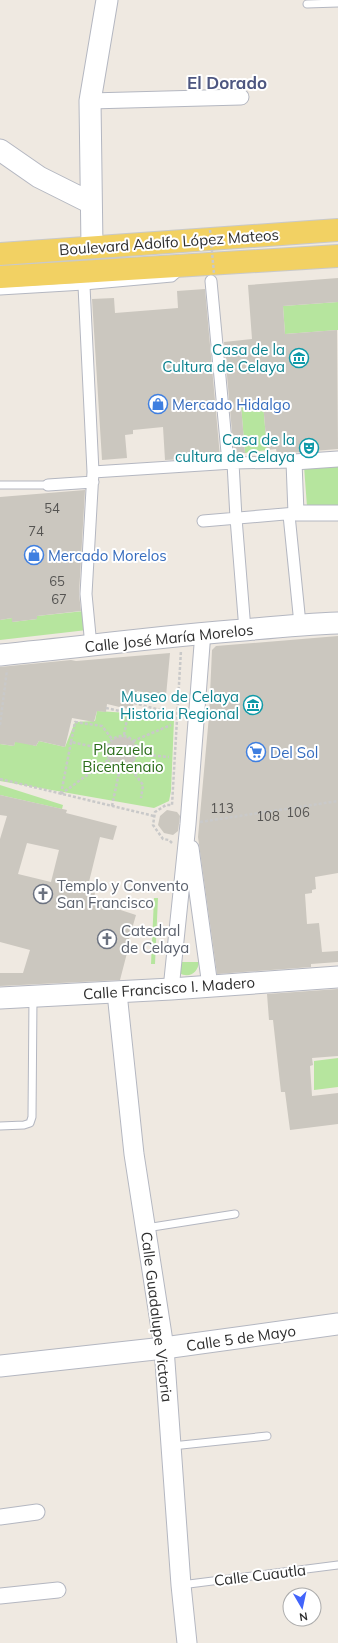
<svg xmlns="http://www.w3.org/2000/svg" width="338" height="1643" viewBox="0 0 338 1643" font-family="Mulish,sans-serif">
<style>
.green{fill:#b6e59e}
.building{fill:#cbc7bf;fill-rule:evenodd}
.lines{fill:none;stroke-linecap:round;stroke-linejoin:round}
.service-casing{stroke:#b4b7c1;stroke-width:9}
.pedestrian-casing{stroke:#b4b7c1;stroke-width:13}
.minor-casing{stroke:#b4b7c1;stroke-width:17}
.tertiary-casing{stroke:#b4b7c1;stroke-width:21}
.secondary-casing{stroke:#b4b7c1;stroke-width:23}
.primary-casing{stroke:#c9c9c9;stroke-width:24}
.path{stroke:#c9c9c9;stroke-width:2.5;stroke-dasharray:3 2;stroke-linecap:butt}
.service{stroke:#fff;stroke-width:7}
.pedestrian{stroke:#fff;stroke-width:11}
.minor{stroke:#fff;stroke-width:15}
.tertiary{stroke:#fff;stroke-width:19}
.secondary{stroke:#fff;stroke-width:21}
.primary{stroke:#f2d163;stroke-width:22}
.path-bridge{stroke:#c9c9c9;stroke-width:2.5;stroke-dasharray:3 2;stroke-linecap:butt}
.labels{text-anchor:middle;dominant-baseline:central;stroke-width:4;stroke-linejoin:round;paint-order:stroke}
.number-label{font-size:13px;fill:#555452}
.street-label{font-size:15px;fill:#2e2e2e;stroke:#fff}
.culture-label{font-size:15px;fill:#0d838f;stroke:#fff;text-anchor:end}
.shop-label{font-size:15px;fill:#366cbe;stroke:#fff;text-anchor:start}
.park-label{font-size:15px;fill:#2c6e1b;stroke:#fff}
.worship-label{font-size:15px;fill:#5b616d;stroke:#fff;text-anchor:start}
.quarter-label{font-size:17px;font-weight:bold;fill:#4d5680;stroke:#fff}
</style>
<rect width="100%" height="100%" fill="#efe9e1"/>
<path class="green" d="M338 302V330L285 334 283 306Z
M263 403 267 450 245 453 241 405Z
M338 465V507H307L304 466Z
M84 611 87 630 0 640V620L12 618V622L37 619V616Z
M97 711 129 713 174 720 171 791 169 801 154 808 0 781V744L14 746 15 740 36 746 39 741 65 747 75 722 95 721Z
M0 785 63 805 62 809 0 795Z
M154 898H158L155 964H151Z
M175 962H199C198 972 190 979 179 973Z
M338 1058V1087L314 1090V1061Z"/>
<path class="building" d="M338 278V302L283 306 285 334 337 330 338 449 277 454 276 449 267 450 263 403 241 405 245 453 234 454 224 342 252 339 248 285Z
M205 289 220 457 165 460 163 427 133 430V434L125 435 127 458 102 460 92 299 114 298 115 313 178 308 177 291Z
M85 490 79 594 81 611 37 616V619L12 622V618L0 620V497Z
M338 636V873L315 877 316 889 312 890V893L305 894 307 924 319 923 322 952 338 951V962L311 964V967L217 974 198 837 209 716 212 650 216 646Z
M170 653 166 696 137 691 132 710 107 704 106 712 97 711 94 722 72 718 65 747 39 741 36 746 15 742 14 746 0 744V667L71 660 76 661Z
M107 752a15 15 0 1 1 30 0a15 15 0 1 1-30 0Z
M0 795 67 810 66 813 117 826 113 840 100 837 87 890 95 893 93 901 136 915 125 953H127L120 980 0 986V973H23L30 950 0 942V839L7 816 0 815ZM27 843 59 850 51 882 18 874Z
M167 810 177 812 180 816 178 831 173 835 164 833 158 825 160 816Z
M338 989V1056L312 1058 313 1065 310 1066 312 1096 338 1093V1124L290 1130 285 1092H281L273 1020H269L267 994Z"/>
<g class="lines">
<defs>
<path id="service" d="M307 4 338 3
M0 291 84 286 172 278 180 271
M0 485H48
M0 1126 24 1125 30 1123 32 1117 33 998
M146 1228 235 1214
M172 1446 267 1436
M181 1585 338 1565"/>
<path id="pedestrian" d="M211 281 228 463
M84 286 93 472 86 594 91 646
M233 463 236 518 245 630
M93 472 233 463 294 462
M48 485 93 482
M289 515 300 624
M203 521 296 513"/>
<path id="minor" d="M90 101 241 97
M338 459 294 462 296 513H338
M191 848 210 986
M171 989 188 824 203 632
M0 1517 37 1512
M0 1596 58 1590"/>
<path id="tertiary" d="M117 993 134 1154 164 1348 181 1585 187 1643"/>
<path id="secondary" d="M0 150 39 177 91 203
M92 247 90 101 107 0
M0 655C82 647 163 636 244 630 276 627 306 624 338 623
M0 998 171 989 338 977
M0 1366 164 1348 338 1324"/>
<path id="primary" d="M0 254 338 230
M0 277 338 256"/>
</defs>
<use href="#service" class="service-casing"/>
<use href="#pedestrian" class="pedestrian-casing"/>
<use href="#minor" class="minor-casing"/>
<use href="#tertiary" class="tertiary-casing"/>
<use href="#secondary" class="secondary-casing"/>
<use href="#primary" class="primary-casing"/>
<path class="path" d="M134 703 171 713
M106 708 129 713
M0 725 7 670
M124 735 129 709
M107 751a15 15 0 1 1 30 0a15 15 0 1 1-30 0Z
M133 741 171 725
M105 749 71 742 75 722 102 726 112 739
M138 754 169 757
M129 766 143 785 141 798
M0 779 154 816
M61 794 108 760
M61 794 71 742
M112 806 120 768
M200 822 338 801
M172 843 169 840 163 839 153 825 155 812 166 805H172L181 650"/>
<use href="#service" class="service"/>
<use href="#pedestrian" class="pedestrian"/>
<use href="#minor" class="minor"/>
<use href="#tertiary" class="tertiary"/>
<use href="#secondary" class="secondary"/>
<use href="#primary" class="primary"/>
<path class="path-bridge" d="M210 230 214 274"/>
</g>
<defs>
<symbol id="museum-ring" viewBox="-11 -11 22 22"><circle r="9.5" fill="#fff" stroke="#0f9aa8" stroke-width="1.5"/><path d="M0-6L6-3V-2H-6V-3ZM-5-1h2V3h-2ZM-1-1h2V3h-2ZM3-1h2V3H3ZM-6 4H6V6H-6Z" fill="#0f9aa8"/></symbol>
<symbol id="shop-ring" viewBox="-11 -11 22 22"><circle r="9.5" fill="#fff" stroke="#3f7fe0" stroke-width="1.5"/><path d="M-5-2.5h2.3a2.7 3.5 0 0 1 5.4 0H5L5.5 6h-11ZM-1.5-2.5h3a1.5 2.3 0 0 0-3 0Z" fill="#3f7fe0"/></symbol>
<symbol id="theatre-ring" viewBox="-11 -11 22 22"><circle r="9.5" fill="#fff" stroke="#0f9aa8" stroke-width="1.5"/><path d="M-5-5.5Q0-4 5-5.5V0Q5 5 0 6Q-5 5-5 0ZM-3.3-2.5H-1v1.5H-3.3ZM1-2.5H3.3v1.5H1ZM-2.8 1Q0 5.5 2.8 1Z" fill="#0f9aa8"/></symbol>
<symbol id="supermarket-ring" viewBox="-11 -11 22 22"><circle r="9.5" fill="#fff" stroke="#3f7fe0" stroke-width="1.5"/><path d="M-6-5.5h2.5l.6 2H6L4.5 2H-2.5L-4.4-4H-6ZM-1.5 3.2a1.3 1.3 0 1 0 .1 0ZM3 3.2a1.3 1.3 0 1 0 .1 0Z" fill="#3f7fe0"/></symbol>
<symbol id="church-ring" viewBox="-11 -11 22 22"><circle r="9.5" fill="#fff" stroke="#6b7280" stroke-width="1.5"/><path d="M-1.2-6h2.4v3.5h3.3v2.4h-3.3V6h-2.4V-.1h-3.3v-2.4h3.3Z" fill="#6b7280"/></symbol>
</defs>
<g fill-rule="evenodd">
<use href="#museum-ring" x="288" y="347" width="22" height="22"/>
<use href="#shop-ring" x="147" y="393" width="22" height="22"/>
<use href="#theatre-ring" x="298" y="437" width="22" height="22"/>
<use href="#shop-ring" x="23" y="544" width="22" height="22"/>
<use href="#museum-ring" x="242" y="694" width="22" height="22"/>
<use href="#supermarket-ring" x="245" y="741" width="22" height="22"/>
<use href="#church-ring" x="32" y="883" width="22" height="22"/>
<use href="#church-ring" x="96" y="928" width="22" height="22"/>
</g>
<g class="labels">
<g class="number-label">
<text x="52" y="508">54</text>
<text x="36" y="531">74</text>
<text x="57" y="581">65</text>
<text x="59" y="599">67</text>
<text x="222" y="808">113</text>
<text x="298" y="812">106</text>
<text x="268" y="816">108</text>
</g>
<g class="street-label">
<text transform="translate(169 242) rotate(-4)">Boulevard Adolfo López Mateos</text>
<text transform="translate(169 638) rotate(-6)">Calle José María Morelos</text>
<text transform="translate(169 988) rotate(-4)">Calle Francisco I. Madero</text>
<text transform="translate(157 1317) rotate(83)">Calle Guadalupe Victoria</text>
<text transform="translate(241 1338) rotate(-8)">Calle 5 de Mayo</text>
<text transform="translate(260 1575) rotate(-7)">Calle Cuautla</text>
</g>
<g class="culture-label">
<text x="285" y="349">Casa de la<tspan x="285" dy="17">Cultura de Celaya</tspan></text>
<text x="295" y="439">Casa de la<tspan x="295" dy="17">cultura de Celaya</tspan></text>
<text x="239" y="696">Museo de Celaya<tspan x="239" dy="17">Historia Regional</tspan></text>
</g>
<g class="shop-label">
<text x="172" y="404">Mercado Hidalgo</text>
<text x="48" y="555">Mercado Morelos</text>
<text x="270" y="752">Del Sol</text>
</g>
<g class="park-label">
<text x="123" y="749">Plazuela<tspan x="123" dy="17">Bicentenaio</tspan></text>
</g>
<g class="worship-label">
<text x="57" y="885">Templo y Convento<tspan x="57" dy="17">San Francisco</tspan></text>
<text x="121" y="930">Catedral<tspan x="121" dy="17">de Celaya</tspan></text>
</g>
<g class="quarter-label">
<text x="227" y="82">El Dorado</text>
</g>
</g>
<g transform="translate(302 1607) rotate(171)"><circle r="19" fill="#ffffff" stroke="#ababab"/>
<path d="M0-3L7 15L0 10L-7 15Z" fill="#4264fb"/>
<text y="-6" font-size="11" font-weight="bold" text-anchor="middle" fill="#2e2e2e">N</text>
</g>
</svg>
